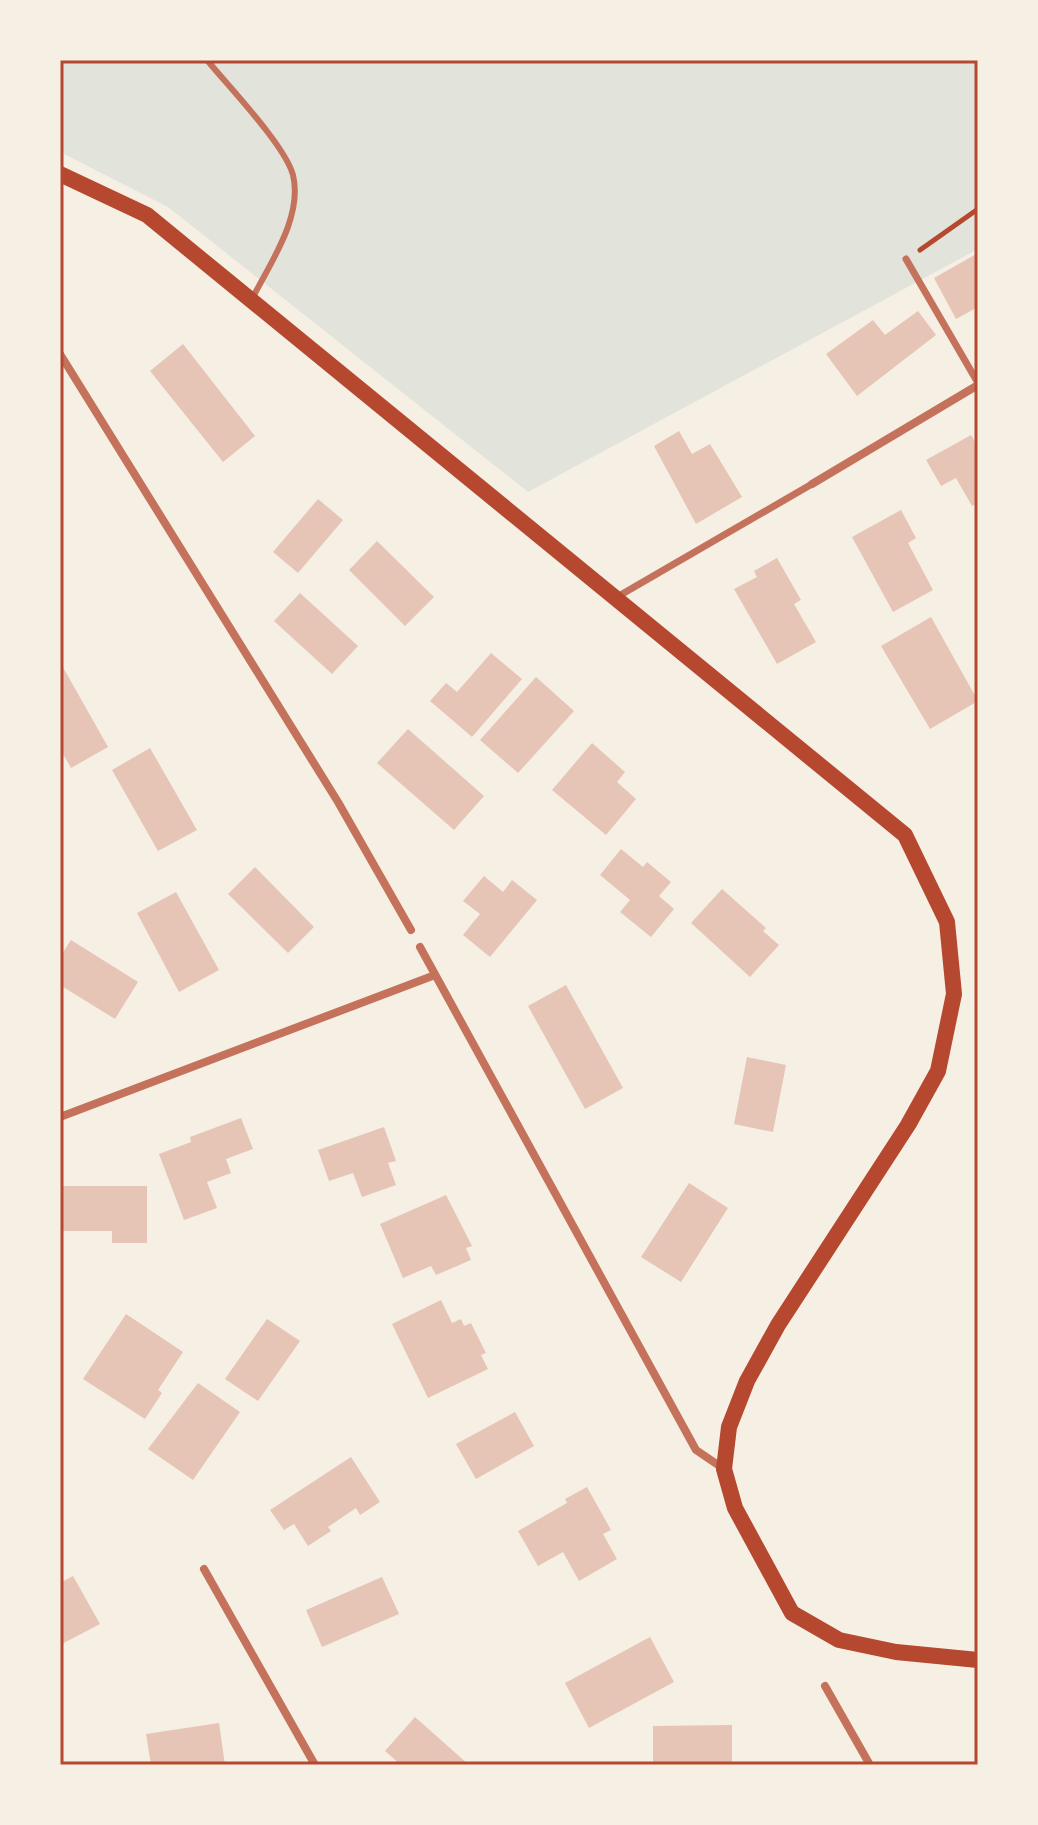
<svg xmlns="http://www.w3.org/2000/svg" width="1038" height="1825" viewBox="0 0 1038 1825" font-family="Helvetica,sans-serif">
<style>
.green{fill:#e2e4dc}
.building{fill:#e6c5b7}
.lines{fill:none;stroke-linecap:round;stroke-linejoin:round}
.path{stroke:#b5482f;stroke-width:5}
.service{stroke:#c5725c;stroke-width:6}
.pedestrian{stroke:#c5725c;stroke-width:7}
.minor{stroke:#c5725c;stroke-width:8}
.secondary{stroke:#b5482f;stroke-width:16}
.neatline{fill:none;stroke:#b5482f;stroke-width:3}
</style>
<rect width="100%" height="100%" fill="#f6efe4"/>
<path class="green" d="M60 60H978V249L528 492 168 207 60 152Z"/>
<path class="building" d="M978 253V307L956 319 934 278Z
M918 311 936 335 857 396 826 354 873 320 885 335Z
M183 344 255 436 223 462 150 371Z
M679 431 692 454 710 444 742 497 696 524 654 446Z
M971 435 978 447V503L972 506 956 478 941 486 926 460Z
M318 499 343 520 298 573 273 552Z
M901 510 916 538 908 543 933 590 893 612 852 537Z
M377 541 434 597 405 626 349 570Z
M777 558 801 600 794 604 816 642 777 664 734 589 757 577 754 571Z
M300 593 358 646 332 674 274 621Z
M931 617 978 701 930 729 881 646Z
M491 653 522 679 472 737 430 701 446 683 457 692Z
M60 662 108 747 71 768 60 749Z
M536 677 574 711 518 773 480 740Z
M408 729 484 796 454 830 377 763Z
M592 743 625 772 617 782 636 799 606 835 552 790Z
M150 748 197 830 158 851 112 770Z
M621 849 643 867 647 862 671 882 659 896 674 909 651 937 620 912 630 900 600 875Z
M255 867 314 927 288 953 228 894Z
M484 876 503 892 512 880 537 900 490 957 463 935 480 914 463 901Z
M722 889 766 928 763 931 779 945 750 977 691 923Z
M176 892 219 970 179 992 137 913Z
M71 940 138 982 115 1019 60 985V957Z
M566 985 623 1088 585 1109 528 1006Z
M747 1057 786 1065 773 1132 734 1124Z
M241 1118 253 1149 226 1159 231 1173 207 1182 217 1208 184 1220 159 1154 191 1142 190 1137Z
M384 1127 396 1161 388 1163 396 1185 362 1197 353 1173 329 1181 318 1150Z
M689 1183 728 1208 681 1282 641 1257Z
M60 1186H147V1243H112V1231H60Z
M446 1195 472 1246 466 1248 471 1260 436 1275 431 1266 403 1278 380 1224Z
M441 1300 452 1323 461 1319 464 1326 471 1323 486 1353 481 1355 488 1369 428 1398 392 1324Z
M126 1314 183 1352 158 1390 162 1393 145 1419 83 1379Z
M267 1319 300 1341 258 1401 225 1379Z
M198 1383 240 1412 193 1480 148 1449Z
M515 1412 534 1446 476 1479 456 1444Z
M351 1457 380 1502 360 1515 356 1508 328 1527 331 1531 308 1546 294 1524 284 1530 270 1510Z
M587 1487 611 1530 603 1534 617 1559 579 1581 563 1552 538 1566 518 1531 567 1503 565 1499Z
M73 1576 100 1624 60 1645V1583Z
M382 1577 399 1614 322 1647 306 1610Z
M650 1637 674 1682 589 1728 565 1683Z
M415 1717 469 1765H401L385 1751Z
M219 1723 225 1765H151L146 1734Z
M732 1725V1765H653V1726Z"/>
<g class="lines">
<path class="path" d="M920 250 978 209"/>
<path class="service" d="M207 60C228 86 285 145 293 175 303 216 271 262 253 297"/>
<path class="pedestrian" d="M906 259 978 383
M617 597 812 484"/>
<path class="minor" d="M60 354 338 802 411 930
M812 484 978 385
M420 947 696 1450 724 1469
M60 1117 435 975
M204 1569 315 1765
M825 1686 870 1765"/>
<path class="secondary" d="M60 174 147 215 905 835 947 922 954 994 938 1071 908 1125 778 1325 747 1381 729 1427 724 1469 735 1508 792 1613 839 1640 896 1652 978 1660"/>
</g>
<rect width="1038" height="1825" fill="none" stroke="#f6efe4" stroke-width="124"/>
<rect x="62" y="62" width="914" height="1701" class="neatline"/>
</svg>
